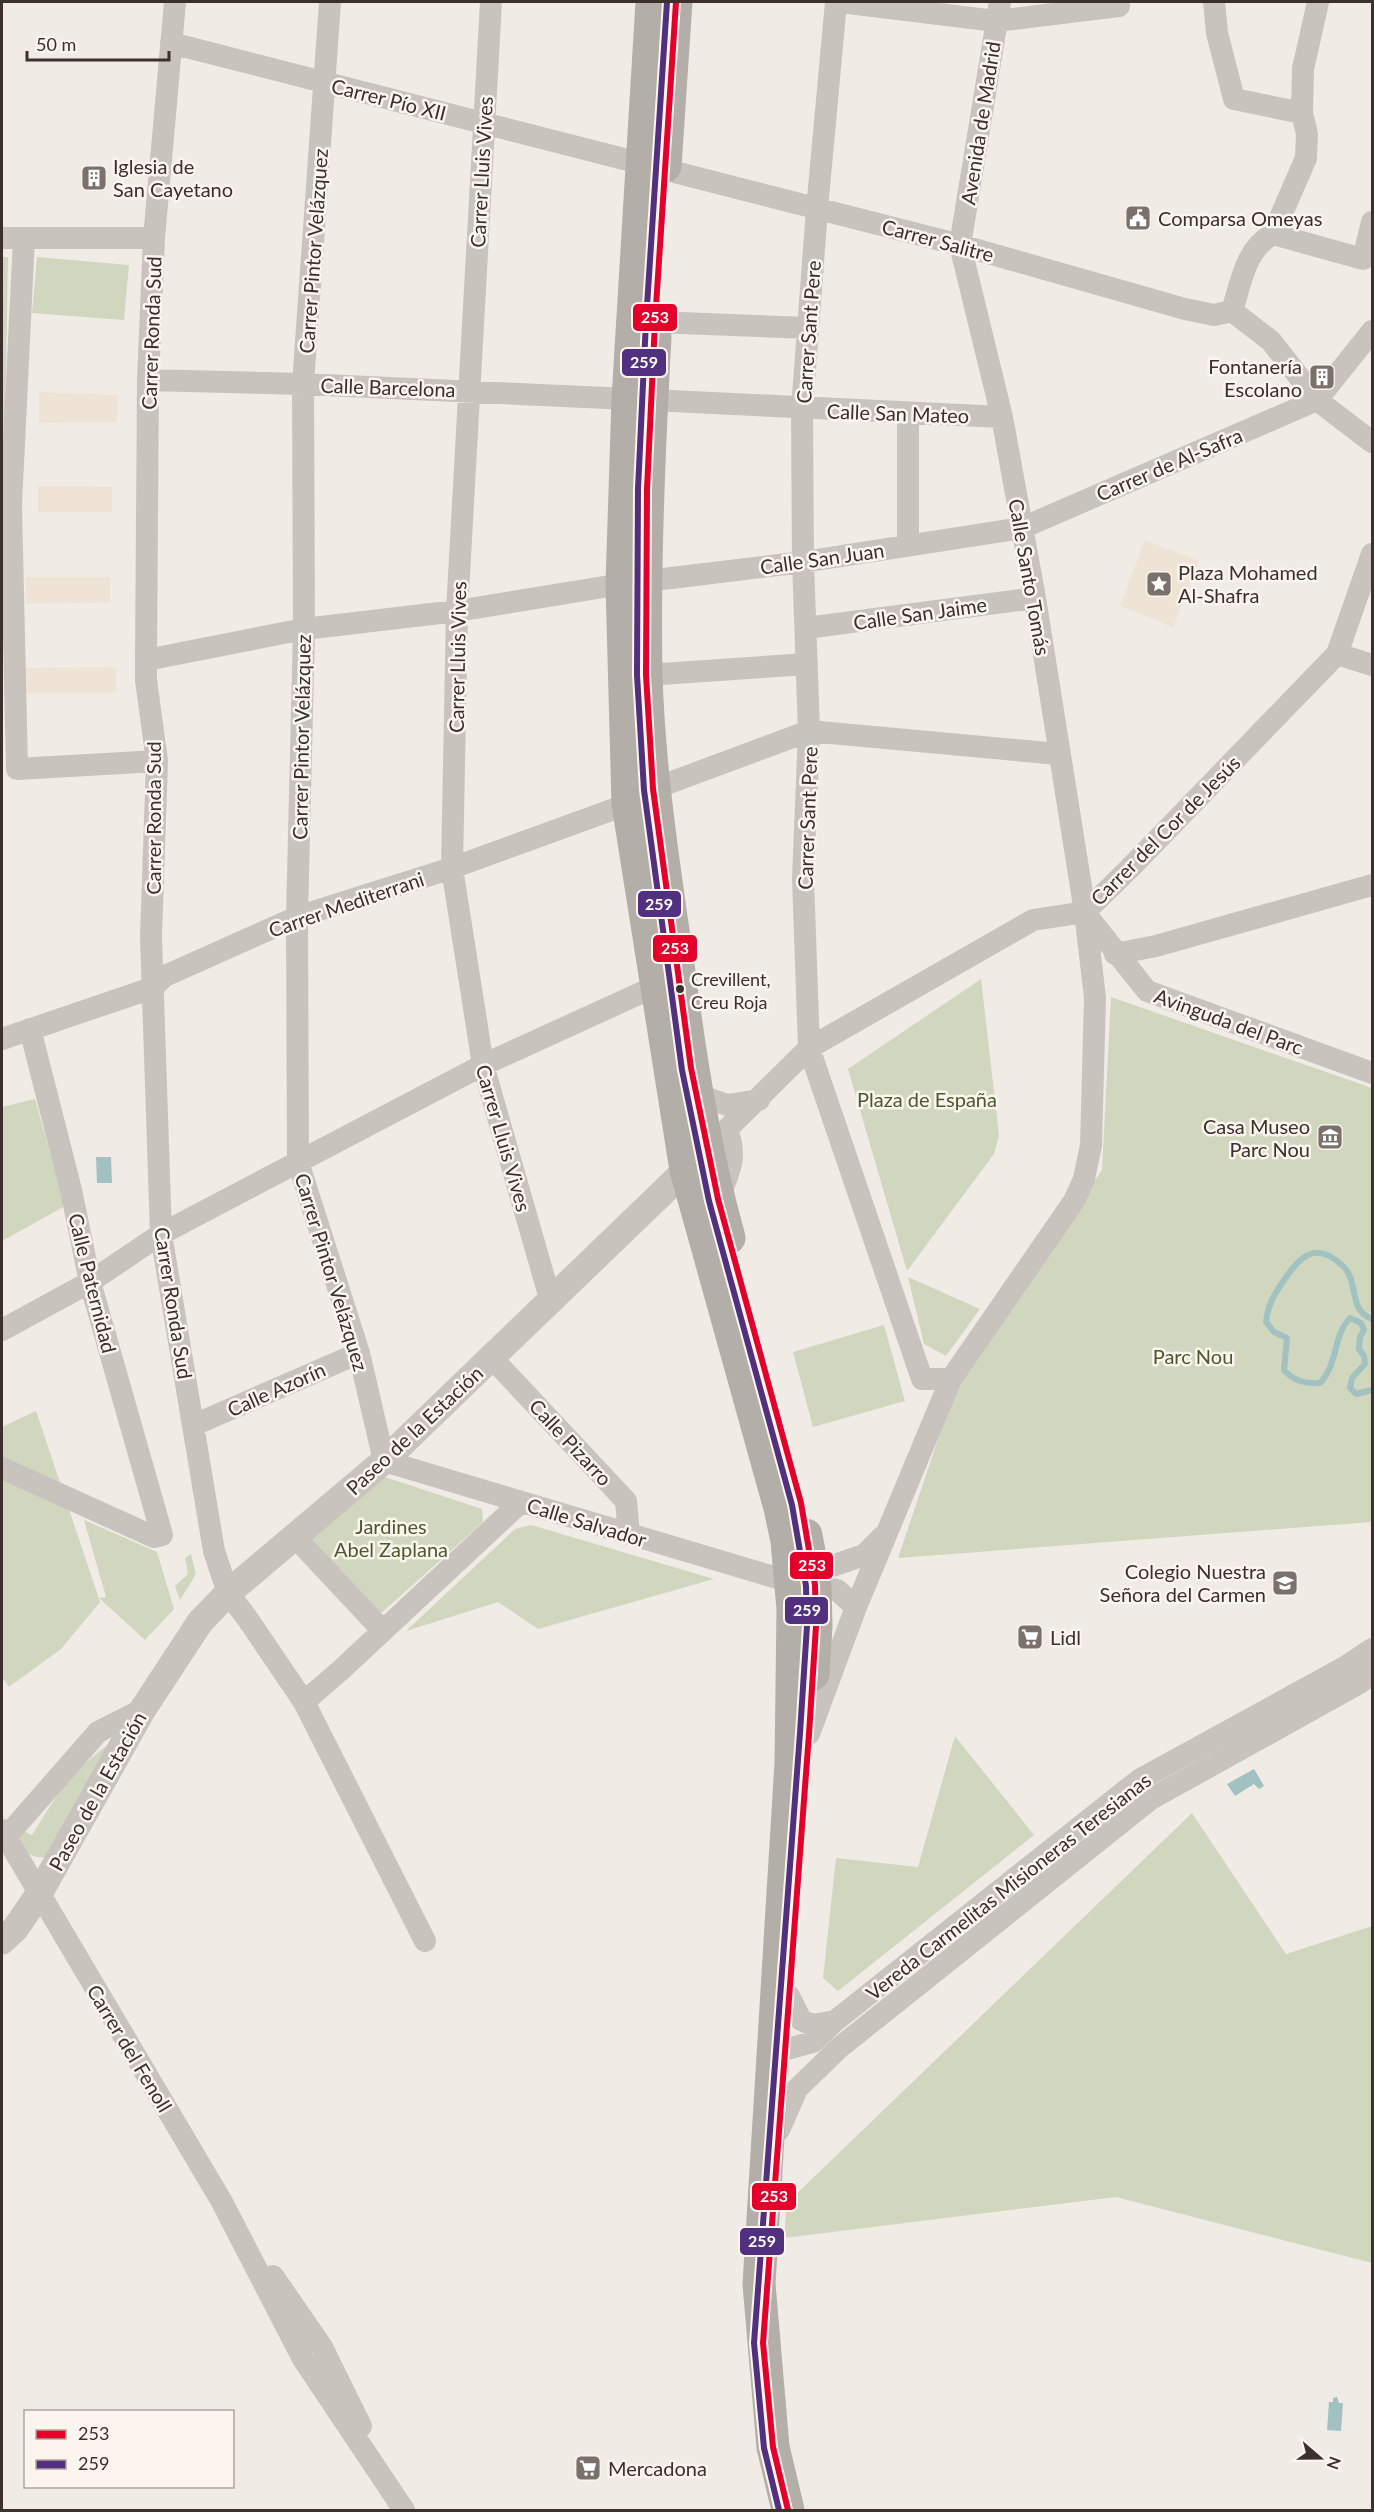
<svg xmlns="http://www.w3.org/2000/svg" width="1374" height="2512" viewBox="0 0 1374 2512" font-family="Lato,sans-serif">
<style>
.green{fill:#d1d6bf}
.plaza{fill:#eee3d5}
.water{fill:#a1c2c1}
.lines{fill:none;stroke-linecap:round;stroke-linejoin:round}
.stream{stroke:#a1c2c1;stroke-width:6}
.minor{stroke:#c9c3be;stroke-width:22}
.tertiary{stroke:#c9c3be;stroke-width:27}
.trunk{stroke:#b4aea8;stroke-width:33}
.bus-1-casing{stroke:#fbf5ee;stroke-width:10}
.bus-2-casing{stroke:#fbf5ee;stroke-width:10}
.bus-1{stroke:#e4002b;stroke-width:6}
.bus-2{stroke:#513080;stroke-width:6}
.bus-dot{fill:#3b302b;stroke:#fbf5ee;stroke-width:2}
.labels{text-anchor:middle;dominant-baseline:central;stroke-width:5;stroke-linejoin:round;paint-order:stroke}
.bus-label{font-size:18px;fill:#3b302b;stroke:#fbf5ee;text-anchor:start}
.street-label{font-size:20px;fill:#3b302b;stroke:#fbf5ee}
.poi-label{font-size:20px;fill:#3b302b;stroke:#fbf5ee;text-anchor:start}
.park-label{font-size:20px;fill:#4a5a2e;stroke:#fbf5ee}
.line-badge{stroke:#fbf5ee;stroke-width:2}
.badge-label{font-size:16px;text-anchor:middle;font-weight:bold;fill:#fff}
</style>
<rect width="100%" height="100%" fill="#f0ebe5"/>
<path class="green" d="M2 257H8L2 605Z
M37 257 129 265 124 320 32 313Z
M981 979 999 1135 994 1154 907 1271 848 1069Z
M1111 997 1372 1088V1522L898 1558 956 1386 1102 1170Z
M35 1099 65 1206 2 1241V1107Z
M908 1277 980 1309 946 1356 924 1344Z
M884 1325 905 1401 813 1427 793 1352Z
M36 1411 100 1602 61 1649 9 1687 2 1677V1427Z
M385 1477 482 1509 483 1522 377 1617 307 1543Z
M84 1520 157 1552 174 1609 145 1640 99 1598 106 1597Z
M531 1525 714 1579 538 1629 498 1602 406 1631 515 1529Z
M191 1554 196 1574 180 1600 175 1586 188 1574 185 1558Z
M955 1736 1034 1835 838 1991 823 1978 836 1858 918 1867Z
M110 1743 46 1857C31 1859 25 1852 19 1840L23 1831 32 1835 69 1776Z
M1192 1813 1286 1954 1372 1926V2263L1116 2197 784 2238 787 2203Z"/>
<path class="plaza" d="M39 392 118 395 117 422 39 423Z
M38 486 112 487V512H38Z
M1145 540 1199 561 1173 627 1120 606Z
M26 577H110V602L26 604Z
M116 667V693H25V668Z"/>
<path class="water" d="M96 1157H111L112 1183H97Z
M1254 1769 1264 1786 1259 1789 1254 1784 1235 1796 1227 1784Z
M1337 2397 1339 2403H1343L1341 2431 1327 2430 1329 2402H1333V2398Z"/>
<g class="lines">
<path class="stream" d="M1372 1319C1347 1309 1360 1283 1343 1266 1316 1240 1300 1256 1284 1280 1274 1295 1268 1304 1266 1322L1274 1332 1287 1338 1284 1370C1294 1381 1305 1384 1320 1383 1338 1365 1333 1335 1350 1318L1361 1323 1364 1330 1360 1337 1359 1349 1364 1356 1365 1364 1352 1378 1350 1388 1356 1394 1372 1390"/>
<path class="minor" d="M175 2 154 238 148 380 146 660V680L157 761 151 937 161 1234 214 1551 228 1593 247 1618 304 1702 425 1941
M330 2 303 384 304 629 297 917 298 1162 359 1353 384 1461 747 1569 791 1582 837 1590 856 1607
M491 2 457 611 452 868 483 1065 551 1302
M836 2 817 209 802 409 803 562 809 731 803 878 809 1048 922 1379H951
M840 2 996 21 1119 6
M1214 2 1217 33 1234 99 1302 113
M171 43 960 245 1185 309 1214 315 1232 311
M1273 234 1306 158 1307 134 1302 113 1303 69 1318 2
M2 238H154
M24 238 11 505 17 769 157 761
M1232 311C1241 283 1245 249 1273 234L1363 259 1372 222
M1232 311 1271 341 1317 400 1372 442
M655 322 808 328
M148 380 303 384 628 399
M651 400 1002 417
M908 545V413
M806 628 1035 598
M1337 654 1372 665
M146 660 304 629 457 611 622 584 803 562 1022 528 1317 400 1372 331
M646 675 807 664
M653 789 809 731 1058 754
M1085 913 1147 991 1372 1073
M1115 954 1156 946 1372 885
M2 1039 152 988 165 976 297 917 452 868 628 804
M696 1094 727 1105 759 1100
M700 1156 809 1048 1033 920 1085 912 1129 869 1337 654 1372 554
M718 1199C729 1173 738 1157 727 1130
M2 1330 90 1282 161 1234 298 1162 483 1065 656 986
M492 1358 626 1501 629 1534
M194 1425 359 1353
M2 1468 154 1537 162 1535 90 1282 71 1190 30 1029
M295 1537 383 1631
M800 1577 864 1555 882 1537
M304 1702 342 1669 521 1502
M809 1734 856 1607 951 1379 1074 1201 1084 1179 1091 1145 1095 998 1085 912 1035 598 1002 417 960 245 1000 2
M2 1830 222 2202 303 2359 404 2510
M6 1837 98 1732 143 1709
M789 1996 801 2020 812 2025 835 2021
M773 2053 813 2042 835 2021 1139 1780 1345 1667 1372 1649
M779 2130 797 2089 839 2048 1151 1799 1358 1684 1372 1674
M273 2276 322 2347 361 2426"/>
<path class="tertiary" d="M2 1941 15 1929 39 1894 143 1709 200 1622 228 1593 384 1461 686 1170"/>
<path class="trunk" d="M652 2 628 399 622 584 628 804 686 1170 780 1508 787 1541 793 1609 791 1763 759 2284 773 2447 788 2510
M665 166 676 2
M655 337C649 449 644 562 646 675 649 772 664 869 678 965 690 1057 704 1148 729 1238
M806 1535 815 1585 816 1626 813 1674"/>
<defs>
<path id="bus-1" d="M676 2 655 322 647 489 646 675 653 789 691 1068 718 1199 801 1503 815 1585 816 1626 809 1734 763 2343 773 2447 788 2510"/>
<path id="bus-2" d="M667 2 646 321 638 489 637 675 644 790 682 1070 709 1201 792 1505 806 1586 807 1626 800 1733 754 2343 764 2448 779 2510"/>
</defs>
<use href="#bus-1" class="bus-1-casing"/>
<use href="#bus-2" class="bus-2-casing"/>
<use href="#bus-1" class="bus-1"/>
<use href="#bus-2" class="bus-2"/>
</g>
<defs>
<symbol id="building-square" viewBox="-11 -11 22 22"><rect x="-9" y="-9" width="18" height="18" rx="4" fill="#7a716c" stroke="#fbf5ee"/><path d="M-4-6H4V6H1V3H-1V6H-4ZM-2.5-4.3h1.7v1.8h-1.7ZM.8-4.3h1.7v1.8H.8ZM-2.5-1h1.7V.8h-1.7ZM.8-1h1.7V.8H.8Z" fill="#fff"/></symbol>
<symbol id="civic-square" viewBox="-11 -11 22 22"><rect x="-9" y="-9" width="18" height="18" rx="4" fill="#7a716c" stroke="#fbf5ee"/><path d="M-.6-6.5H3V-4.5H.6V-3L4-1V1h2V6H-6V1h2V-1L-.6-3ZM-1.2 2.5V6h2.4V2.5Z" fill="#fff"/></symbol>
<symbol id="sight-square" viewBox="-11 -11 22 22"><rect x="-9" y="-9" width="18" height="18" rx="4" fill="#7a716c" stroke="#fbf5ee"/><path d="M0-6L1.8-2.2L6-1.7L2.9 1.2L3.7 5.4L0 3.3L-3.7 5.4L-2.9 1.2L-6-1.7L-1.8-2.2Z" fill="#fff"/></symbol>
<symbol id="museum-square" viewBox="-11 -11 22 22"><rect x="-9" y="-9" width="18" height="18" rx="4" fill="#7a716c" stroke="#fbf5ee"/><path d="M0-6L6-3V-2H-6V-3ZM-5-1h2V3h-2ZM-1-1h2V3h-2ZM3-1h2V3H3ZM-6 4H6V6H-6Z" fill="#fff"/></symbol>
<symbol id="school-square" viewBox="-11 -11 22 22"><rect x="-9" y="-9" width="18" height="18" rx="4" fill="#7a716c" stroke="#fbf5ee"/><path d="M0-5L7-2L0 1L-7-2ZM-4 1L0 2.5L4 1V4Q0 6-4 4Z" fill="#fff"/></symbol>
<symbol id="supermarket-square" viewBox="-11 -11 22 22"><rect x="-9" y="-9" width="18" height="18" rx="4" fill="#7a716c" stroke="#fbf5ee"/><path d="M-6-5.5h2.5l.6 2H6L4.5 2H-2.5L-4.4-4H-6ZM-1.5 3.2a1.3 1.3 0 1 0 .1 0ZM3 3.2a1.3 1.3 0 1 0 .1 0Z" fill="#fff"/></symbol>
</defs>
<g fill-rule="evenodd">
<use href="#building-square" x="79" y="163" width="30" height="30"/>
<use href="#civic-square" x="1123" y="203" width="30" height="30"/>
<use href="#building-square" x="1307" y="362" width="30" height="30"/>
<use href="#sight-square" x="1144" y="569" width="30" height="30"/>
<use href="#museum-square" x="1315" y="1122" width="30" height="30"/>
<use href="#school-square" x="1270" y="1568" width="30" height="30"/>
<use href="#supermarket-square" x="1015" y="1622" width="30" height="30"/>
<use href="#supermarket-square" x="573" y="2453" width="30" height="30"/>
</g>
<circle class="bus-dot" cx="680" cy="989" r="5"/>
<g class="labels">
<g class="bus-label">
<text x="691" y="979">Crevillent,<tspan x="691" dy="23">Creu Roja</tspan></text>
</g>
<g class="street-label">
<text transform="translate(389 99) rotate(14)">Carrer Pío XII</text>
<text transform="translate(980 123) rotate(-81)">Avenida de Madrid</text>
<text transform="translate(481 172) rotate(-87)">Carrer Lluis Vives</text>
<text transform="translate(938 240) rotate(15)">Carrer Salitre</text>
<text transform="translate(313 251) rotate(-86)">Carrer Pintor Velázquez</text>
<text transform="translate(808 332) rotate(-86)">Carrer Sant Pere</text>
<text transform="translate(151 333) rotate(-88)">Carrer Ronda Sud</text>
<text transform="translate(388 387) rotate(2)">Calle Barcelona</text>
<text transform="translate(898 413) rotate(2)">Calle San Mateo</text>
<text transform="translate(1169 464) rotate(-23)">Carrer de Al-Safra</text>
<text transform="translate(822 558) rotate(-8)">Calle San Juan</text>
<text transform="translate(1030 577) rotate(80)">Calle Santo Tomás</text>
<text transform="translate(920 613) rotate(-8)">Calle San Jaime</text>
<text transform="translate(457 657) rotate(-89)">Carrer Lluis Vives</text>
<text transform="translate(301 737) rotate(-89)">Carrer Pintor Velázquez</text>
<text transform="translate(153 818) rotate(-90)">Carrer Ronda Sud</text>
<text transform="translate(807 818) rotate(-88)">Carrer Sant Pere</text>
<text transform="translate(1165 830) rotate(-45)">Carrer del Cor de Jesús</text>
<text transform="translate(346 904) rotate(-19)">Carrer Mediterrani</text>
<text transform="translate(1229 1021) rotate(20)">Avinguda del Parc</text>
<text transform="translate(504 1138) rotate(74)">Carrer Lluis Vives</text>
<text transform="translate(332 1272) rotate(73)">Carrer Pintor Velázquez</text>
<text transform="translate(93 1283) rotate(76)">Calle Paternidad</text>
<text transform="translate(174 1303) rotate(81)">Carrer Ronda Sud</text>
<text transform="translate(276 1389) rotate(-24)">Calle Azorín</text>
<text transform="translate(414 1430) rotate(-43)">Paseo de la Estación</text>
<text transform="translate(571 1442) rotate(47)">Calle Pizarro</text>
<text transform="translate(587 1522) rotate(17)">Calle Salvador</text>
<text transform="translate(97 1791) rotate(-61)">Paseo de la Estación</text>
<text transform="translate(1008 1886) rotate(-38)">Vereda Carmelitas Misioneras Teresianas</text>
<text transform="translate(130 2048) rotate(59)">Carrer del Fenoll</text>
</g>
<g class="poi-label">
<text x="113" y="166">Iglesia de<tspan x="113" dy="23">San Cayetano</tspan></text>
<text x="1158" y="218">Comparsa Omeyas</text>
<text x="1302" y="366" text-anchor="end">Fontanería<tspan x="1302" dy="23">Escolano</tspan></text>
<text x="1178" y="572">Plaza Mohamed<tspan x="1178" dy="23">Al-Shafra</tspan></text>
<text x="1310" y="1126" text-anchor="end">Casa Museo<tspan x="1310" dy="23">Parc Nou</tspan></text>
<text x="1266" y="1571" text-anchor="end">Colegio Nuestra<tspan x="1266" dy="23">Señora del Carmen</tspan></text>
<text x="1050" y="1637">Lidl</text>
<text x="608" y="2468">Mercadona</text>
</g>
<g class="park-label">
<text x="927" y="1099">Plaza de España</text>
<text x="1193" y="1356">Parc Nou</text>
<text x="391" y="1526">Jardines<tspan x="391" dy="23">Abel Zaplana</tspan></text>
</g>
</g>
<g class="line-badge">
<rect x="632" y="303" width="46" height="29" rx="6" fill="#e4002b"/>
<rect x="621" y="348" width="46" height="29" rx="6" fill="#513080"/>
<rect x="637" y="890" width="45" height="28" rx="6" fill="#513080"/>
<rect x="652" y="934" width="46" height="29" rx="6" fill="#e4002b"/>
<rect x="789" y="1551" width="45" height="29" rx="6" fill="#e4002b"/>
<rect x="784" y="1596" width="45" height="29" rx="6" fill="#513080"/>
<rect x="751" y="2182" width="46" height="29" rx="6" fill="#e4002b"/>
<rect x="739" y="2227" width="46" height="29" rx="6" fill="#513080"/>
</g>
<g class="badge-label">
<text x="655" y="323">253</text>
<text x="644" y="368">259</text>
<text x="659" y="910">259</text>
<text x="675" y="954">253</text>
<text x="812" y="1571">253</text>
<text x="807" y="1616">259</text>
<text x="774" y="2202">253</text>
<text x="762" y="2247">259</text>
</g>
<rect width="1374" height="2512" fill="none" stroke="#3b302b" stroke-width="6"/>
<rect x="24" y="2410" width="210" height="78" fill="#fbf5ee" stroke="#aea6a0" stroke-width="1.5"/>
<rect x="36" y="2430" width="30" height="9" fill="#e4002b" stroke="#aea6a0" stroke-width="1.5"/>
<text x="78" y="2440" font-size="18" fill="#3b302b">253</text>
<rect x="36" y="2460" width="30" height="9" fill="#513080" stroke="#aea6a0" stroke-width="1.5"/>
<text x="78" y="2470" font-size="18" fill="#3b302b">259</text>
<g transform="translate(1320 2458) rotate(110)" stroke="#fbf5ee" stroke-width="4.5" paint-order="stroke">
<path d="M0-4.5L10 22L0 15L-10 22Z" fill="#3b302b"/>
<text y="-9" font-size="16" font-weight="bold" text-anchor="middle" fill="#3b302b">N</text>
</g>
<path d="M27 51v9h142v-9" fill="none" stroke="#3b302b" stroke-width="3"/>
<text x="36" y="51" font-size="18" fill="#3b302b" stroke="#fbf5ee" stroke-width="4.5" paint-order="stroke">50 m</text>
</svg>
